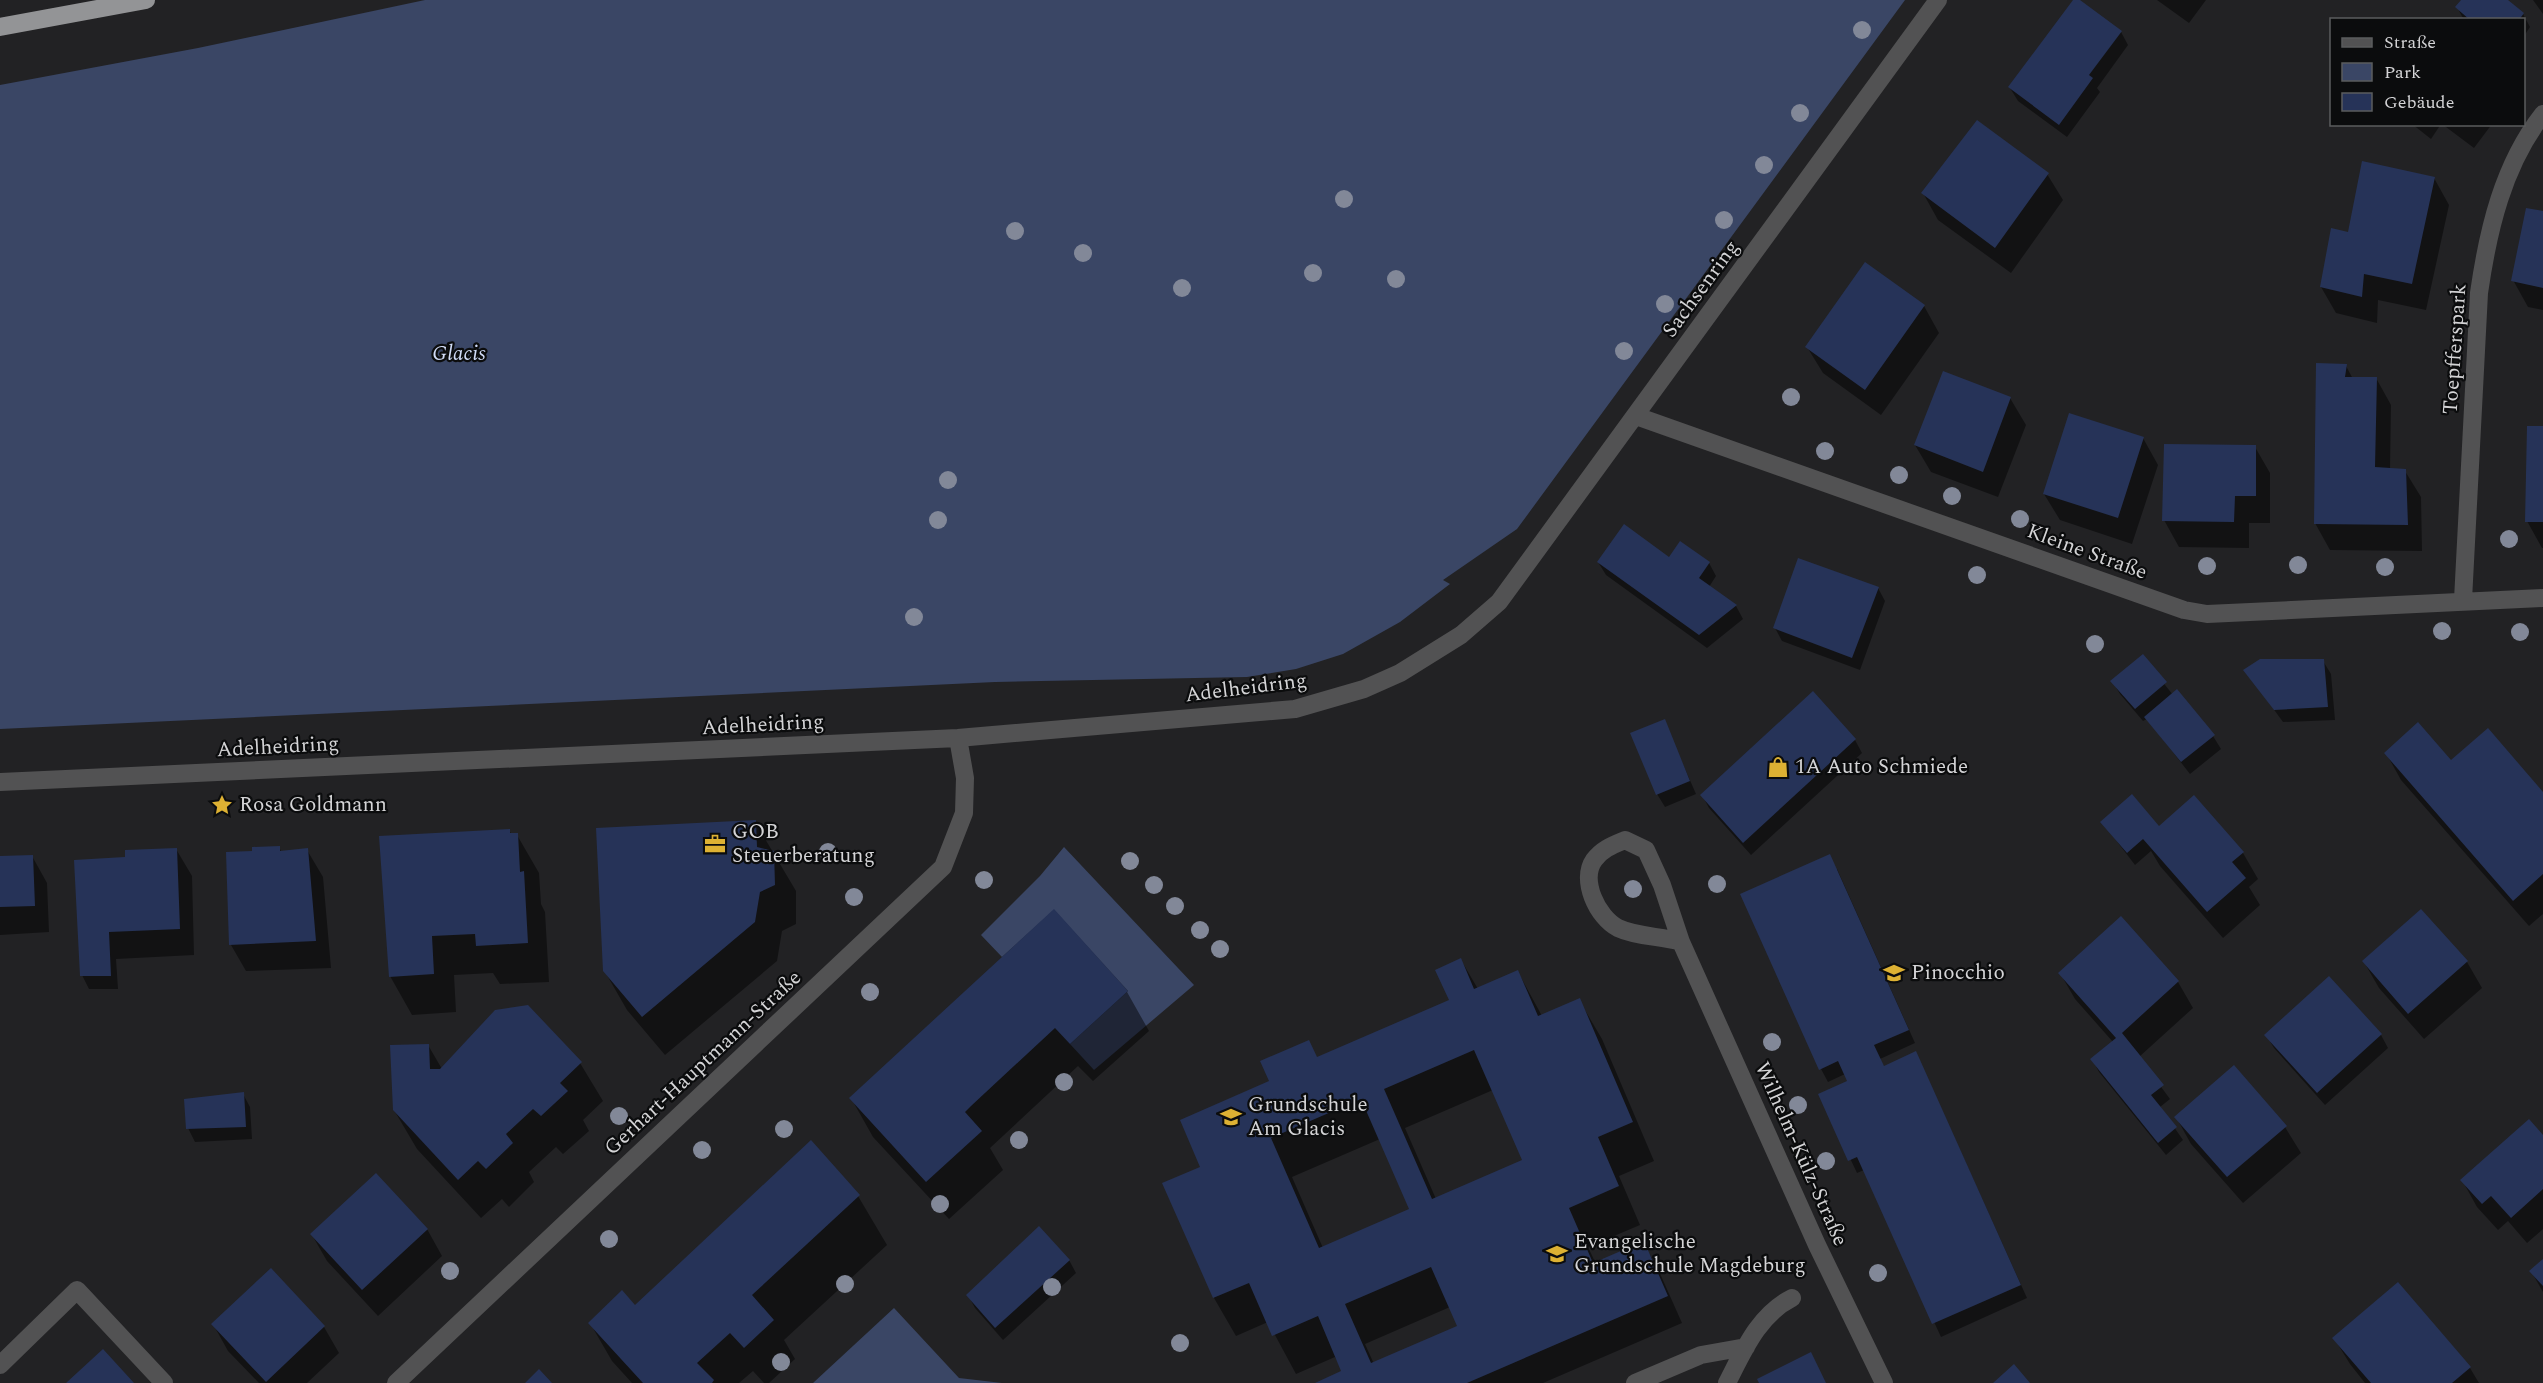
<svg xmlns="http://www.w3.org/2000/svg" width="2543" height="1383" viewBox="0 0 2543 1383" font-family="Spectral,serif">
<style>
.green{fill:#3a4665}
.shadow{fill:#0007;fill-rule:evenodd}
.building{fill:#263358;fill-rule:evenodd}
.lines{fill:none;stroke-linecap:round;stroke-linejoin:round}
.lane{stroke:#525253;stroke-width:18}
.street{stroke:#525253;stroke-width:18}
.highway{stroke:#939496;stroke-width:18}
.tree{fill:#828898}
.labels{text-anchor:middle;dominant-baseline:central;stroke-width:4.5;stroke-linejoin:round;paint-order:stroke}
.street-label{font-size:21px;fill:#d4d4d6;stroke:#0b0c0d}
.park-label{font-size:21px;font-style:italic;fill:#d1dcf7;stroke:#0b0c0d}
.poi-label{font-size:21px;fill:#d4d4d6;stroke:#0b0c0d;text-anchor:start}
</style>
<rect width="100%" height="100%" fill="#222224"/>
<path class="green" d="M425 0H1905L1517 529 1443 580 1450 584 1400 622 1343 654 1296 669 1247 677 995 682 0 729V85L198 48Z
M1064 847 1194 985 1094 1070 1070 1044 1128 991 1054 910 1002 957 981 935 1040 876Z
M894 1308 959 1378 1002 1383H813Z"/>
<path class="shadow" d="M2074 0 2121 32 2128 45 2097 88 2100 92 2067 137 2018 101 2010 88Z
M2157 0H2206L2189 23Z
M2462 0H2505L2523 14 2530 27 2524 36V20H2464L2457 7Z
M2533 0H2543V14Z
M2412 124H2441L2431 139Z
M2442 124H2492L2474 148Z
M2047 174 2063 200 2011 273 1938 220 1923 193Z
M2434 178 2449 205 2426 310 2378 300 2377 323 2336 313 2321 287 2349 234Z
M2543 213V310L2528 307 2513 280Z
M1924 306 1939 333 1881 415 1823 373 1807 347Z
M2346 366 2353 379 2376 378 2391 405 2390 470 2405 471 2421 497 2422 551 2330 550 2315 523Z
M2010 398 2026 425 1998 497 1931 472 1915 445Z
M2543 428V548H2542L2527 521Z
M2143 438 2158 465 2132 544 2060 520 2044 494Z
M2255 447 2270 473V523H2249V548L2179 547 2164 520Z
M1669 559 1709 563 1716 576 1709 587 1736 606 1743 619 1707 648 1606 575 1598 562Z
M1878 588 1885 601 1860 670 1782 641 1775 628Z
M2142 656 2173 695 2213 736 2221 749 2190 774 2147 719 2143 721 2120 694 2112 681Z
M2323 661 2331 674 2335 720 2283 722 2245 670Z
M1664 721 1696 794 1665 807 1657 794Z
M1855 740 1862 753 1751 855 1709 808 1702 795Z
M2386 753 2451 762 2543 794V914L2529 926 2401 780Z
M755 822 796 891V924L782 931 777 961 665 1055 627 1010 604 970Z
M2102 822 2158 827 2243 853 2258 879 2249 887 2260 905 2223 938 2160 866 2151 851 2135 865Z
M509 830 512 835H517L539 873 541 904 545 912 549 982 500 984 493 973 454 975 456 1012 412 1015 390 976Z
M279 847 282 853 307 850 323 877 331 968 246 971 231 945 254 853Z
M176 849 192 876 194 955 116 959 118 989H89L82 975 127 859Z
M32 856 47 883 49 932 0 935V857Z
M1837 869 1915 1043 1880 1059 1884 1067 1922 1066 2027 1298 1941 1337 1864 1170 1857 1173 1820 1095 1849 1082 1845 1074 1828 1082 1821 1069Z
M1054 912 1127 992 1149 1031 1093 1081 1078 1066 990 1148 1003 1170 949 1219 873 1137 851 1098Z
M1461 960 1478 989 1518 972 1542 1016 1579 1000 1602 1039 1654 1161 1619 1176 1640 1225 1588 1247 1596 1264 1643 1243 1658 1269 1682 1323 1543 1383H1318L1343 1372 1335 1357 1296 1374 1268 1322 1236 1336 1214 1298 1164 1183 1202 1168 1271 1082 1318 1058 1451 1001ZM1493 1090 1524 1160 1436 1199 1405 1128ZM1380 1139 1411 1210 1323 1248 1292 1177ZM1450 1307 1459 1326 1374 1364 1365 1344Z
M2364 962H2467L2482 988 2424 1039 2379 988Z
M2060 973 2178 982 2193 1008 2139 1057 2170 1099 2160 1107 2183 1140 2166 1155 2099 1072 2092 1059 2113 1042 2075 999Z
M2329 978 2381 1035 2388 1048 2325 1105 2274 1048 2266 1035Z
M428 1045 442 1069 580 1063 603 1101 583 1120 589 1131 563 1154 556 1147 529 1172 534 1182 509 1207 502 1199 481 1218 417 1149 394 1110Z
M243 1094 250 1107 252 1139 195 1142 188 1128Z
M2176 1117 2285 1127 2301 1153 2243 1203 2191 1144Z
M2543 1137V1229L2527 1243 2508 1221 2498 1230 2477 1207 2462 1180Z
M858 1196 887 1245 784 1340 795 1359 769 1383H764L753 1371 739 1383H632L612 1361 590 1323 635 1307Z
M427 1229 442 1256 378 1316 327 1261 312 1235Z
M1069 1260 1076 1273 1003 1340 975 1308 968 1295Z
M2543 1261V1292L2531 1271Z
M213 1324 324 1327 339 1353 307 1383H259L228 1351Z
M2334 1338 2470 1368 2479 1383H2365L2350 1364Z"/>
<path class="building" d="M2073 0H2080L2122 31 2089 75 2093 78 2059 125 2008 87Z
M2461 0H2508L2524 13 2519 20H2470L2455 7Z
M1977 120 2049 173 1995 248 1921 193Z
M2362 161 2435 177 2412 284 2364 274 2362 297 2320 287 2331 228 2348 232Z
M2526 208 2543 211V288L2511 281Z
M1865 262 1925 305 1865 390 1805 347Z
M2316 363 2347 364 2345 377H2377L2375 467 2406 469 2408 525 2314 524Z
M1943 371 2011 397 1983 472 1914 445Z
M2069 413 2144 437 2118 518 2043 494Z
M2527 426H2543V522H2525Z
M2164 444 2256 445V496H2235L2234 522 2162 521Z
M1624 524 1669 557 1680 541 1710 562 1699 578 1737 605 1699 635 1597 562Z
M1798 558 1879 587 1852 658 1773 628Z
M2143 654 2167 682 2135 709 2110 681Z
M2260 659H2324L2328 707 2274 710 2243 670Z
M2177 689 2215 735 2181 762 2144 717Z
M1813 691 1856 739 1743 843 1700 795Z
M1665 719 1690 781 1656 795 1630 733Z
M2418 722 2451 760 2488 728 2543 792V874L2513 901 2384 753Z
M2132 794 2159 826 2194 795 2244 852 2232 862 2246 878 2207 912 2143 839 2127 853 2100 822Z
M756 820 757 847 774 851 775 885 760 892 755 922 642 1017 603 971 596 828Z
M510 829V833H518L520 872 524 871 528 943 476 946 475 934 432 936 434 974 389 977 379 836Z
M280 846V851L308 848 316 941 229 945 226 852 252 851V847Z
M177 848 180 929 109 932 111 976H80L74 860 125 857V850Z
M1830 854 1909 1030 1874 1045 1884 1066 1916 1051 2021 1285 1932 1324 1857 1157 1848 1161 1818 1094 1847 1081 1838 1061 1819 1070 1740 894Z
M33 855 35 906 0 907V856Z
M1054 909 1128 991 1070 1044 1055 1028 971 1106 965 1112 982 1131 926 1182 849 1098Z
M2421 909 2468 961 2408 1014 2362 961Z
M2121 916 2179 981 2122 1033 2164 1085 2151 1095 2177 1127 2158 1143 2090 1059 2116 1038 2058 973Z
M1461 958 1474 989 1518 970 1538 1016 1580 998 1633 1122 1598 1137 1619 1186 1569 1208 1593 1263 1644 1241 1668 1296 1467 1383H1315L1341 1371 1318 1316 1272 1336 1249 1283 1213 1298 1162 1183 1200 1167 1180 1120 1269 1081 1260 1061 1309 1040 1317 1057 1449 1000 1435 970ZM1474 1050 1522 1160 1432 1199 1384 1089ZM1361 1099 1409 1209 1319 1248 1271 1138ZM1431 1267 1457 1326 1371 1363 1345 1304Z
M2329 976 2382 1034 2317 1093 2264 1035Z
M528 1005 582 1062 560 1083 568 1091 541 1116 533 1109 506 1134 513 1143 486 1169 478 1161 458 1180 393 1110 390 1045 429 1044 430 1069H440L495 1010Z
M2234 1065 2287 1126 2227 1177 2174 1117Z
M244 1092 246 1127 186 1129 184 1099Z
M2529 1119 2543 1135V1189L2511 1218 2491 1196 2482 1204 2460 1180Z
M811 1140 860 1195 752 1295 774 1320 744 1348 730 1333 697 1363 714 1380 712 1383H643L588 1323 622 1290 635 1305Z
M376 1173 428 1229 362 1290 310 1234Z
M1039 1226 1070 1260 995 1328 966 1295Z
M2543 1259V1286L2529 1271Z
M271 1268 325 1326 266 1382 211 1324Z
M2398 1282 2471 1367 2452 1383H2371L2332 1338Z
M103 1349 134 1383H66Z
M1811 1352 1826 1383H1759L1757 1379Z
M2014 1364 2030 1383H1993Z
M539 1369 552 1383H525Z"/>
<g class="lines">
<path class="lane" d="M0 1365 77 1290 164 1383
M1635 1383 1701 1355 1746 1347
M1727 1383C1743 1352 1758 1315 1792 1298"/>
<path class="street" d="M1636 416 2184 610 2207 614 2543 598
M2463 600 2479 293C2488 230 2503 165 2543 114
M0 782 958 738 1295 709 1364 689 1400 673 1461 635 1499 602 1938 0
M1625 840 1646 850 1662 885 1681 942C1661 936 1637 937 1618 928 1597 917 1580 880 1594 860 1602 849 1613 845 1625 840Z
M1681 942 1817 1245 1884 1383
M396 1383 943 867 964 813 965 778 958 738"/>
<path class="highway" d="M0 27 146 0"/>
</g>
<g class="tree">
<circle cx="1862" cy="30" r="9"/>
<circle cx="1800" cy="113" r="9"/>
<circle cx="1764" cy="165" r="9"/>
<circle cx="1344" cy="199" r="9"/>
<circle cx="1724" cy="220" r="9"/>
<circle cx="1015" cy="231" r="9"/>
<circle cx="1083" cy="253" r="9"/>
<circle cx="1313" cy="273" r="9"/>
<circle cx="1396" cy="279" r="9"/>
<circle cx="1182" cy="288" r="9"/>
<circle cx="1665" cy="304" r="9"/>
<circle cx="1624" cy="351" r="9"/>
<circle cx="1791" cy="397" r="9"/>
<circle cx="1825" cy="451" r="9"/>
<circle cx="1899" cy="475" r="9"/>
<circle cx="948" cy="480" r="9"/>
<circle cx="1952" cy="496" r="9"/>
<circle cx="2020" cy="519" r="9"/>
<circle cx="938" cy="520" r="9"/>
<circle cx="2509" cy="539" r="9"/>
<circle cx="2298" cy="565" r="9"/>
<circle cx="2207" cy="566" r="9"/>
<circle cx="2385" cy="567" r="9"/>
<circle cx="1977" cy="575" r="9"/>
<circle cx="914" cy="617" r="9"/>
<circle cx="2442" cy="631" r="9"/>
<circle cx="2520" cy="632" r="9"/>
<circle cx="2095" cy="644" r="9"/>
<circle cx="828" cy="852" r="9"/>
<circle cx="1130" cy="861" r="9"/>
<circle cx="984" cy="880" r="9"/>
<circle cx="1717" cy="884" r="9"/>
<circle cx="1154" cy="885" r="9"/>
<circle cx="1633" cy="889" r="9"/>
<circle cx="854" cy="897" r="9"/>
<circle cx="1175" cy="906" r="9"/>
<circle cx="1200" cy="930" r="9"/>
<circle cx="1220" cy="949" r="9"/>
<circle cx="870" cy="992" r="9"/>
<circle cx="1772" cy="1042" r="9"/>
<circle cx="1064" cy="1082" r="9"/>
<circle cx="1798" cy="1105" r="9"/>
<circle cx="619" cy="1116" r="9"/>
<circle cx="784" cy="1129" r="9"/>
<circle cx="1019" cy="1140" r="9"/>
<circle cx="702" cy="1150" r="9"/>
<circle cx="1826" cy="1161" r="9"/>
<circle cx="940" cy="1204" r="9"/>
<circle cx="609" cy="1239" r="9"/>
<circle cx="450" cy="1271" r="9"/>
<circle cx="1878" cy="1273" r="9"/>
<circle cx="845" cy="1284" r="9"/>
<circle cx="1052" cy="1287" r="9"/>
<circle cx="1180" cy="1343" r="9"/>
<circle cx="781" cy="1362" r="9"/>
</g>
<defs>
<symbol id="shop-bare" viewBox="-9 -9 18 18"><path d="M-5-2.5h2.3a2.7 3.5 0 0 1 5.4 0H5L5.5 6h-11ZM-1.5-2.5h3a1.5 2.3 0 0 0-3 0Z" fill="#ddb133" stroke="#0b0c0d" stroke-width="2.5" paint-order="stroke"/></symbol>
<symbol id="sight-bare" viewBox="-9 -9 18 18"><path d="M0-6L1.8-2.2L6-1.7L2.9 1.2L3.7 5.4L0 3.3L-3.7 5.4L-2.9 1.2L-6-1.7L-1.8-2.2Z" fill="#ddb133" stroke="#0b0c0d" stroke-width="2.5" paint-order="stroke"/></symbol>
<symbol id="office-bare" viewBox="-9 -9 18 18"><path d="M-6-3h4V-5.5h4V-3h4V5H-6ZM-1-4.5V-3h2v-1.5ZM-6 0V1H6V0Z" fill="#ddb133" stroke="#0b0c0d" stroke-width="2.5" paint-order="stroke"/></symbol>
<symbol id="school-bare" viewBox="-9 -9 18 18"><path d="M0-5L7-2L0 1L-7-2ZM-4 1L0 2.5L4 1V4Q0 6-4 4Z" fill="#ddb133" stroke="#0b0c0d" stroke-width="2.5" paint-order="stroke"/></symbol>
</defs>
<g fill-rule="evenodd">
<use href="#shop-bare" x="1763" y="752" width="30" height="30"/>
<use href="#sight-bare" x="207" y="790" width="30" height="30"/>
<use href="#office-bare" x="700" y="829" width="30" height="30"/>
<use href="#school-bare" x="1879" y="958" width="30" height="30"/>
<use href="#school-bare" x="1216" y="1102" width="30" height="30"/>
<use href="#school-bare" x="1542" y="1239" width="30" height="30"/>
</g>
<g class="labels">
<g class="street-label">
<text transform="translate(1701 289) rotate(-54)">Sachsenring</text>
<text transform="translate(2455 349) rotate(-86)">Toepfferspark</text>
<text transform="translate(2087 552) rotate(20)">Kleine Straße</text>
<text transform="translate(1246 688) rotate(-7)">Adelheidring</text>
<text transform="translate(763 725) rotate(-3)">Adelheidring</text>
<text transform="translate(278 747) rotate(-3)">Adelheidring</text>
<text transform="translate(703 1063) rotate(-43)">Gerhart-Hauptmann-Straße</text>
<text transform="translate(1801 1154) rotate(66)">Wilhelm-Külz-Straße</text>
</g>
<g class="park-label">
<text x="459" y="354">Glacis</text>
</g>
<g class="poi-label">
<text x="1795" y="767">1A Auto Schmiede</text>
<text x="239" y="805">Rosa Goldmann</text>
<text x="732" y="832">GOB<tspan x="732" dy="24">Steuerberatung</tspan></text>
<text x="1911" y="973">Pinocchio</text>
<text x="1248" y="1105">Grundschule<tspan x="1248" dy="24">Am Glacis</tspan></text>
<text x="1574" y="1242">Evangelische<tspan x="1574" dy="24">Grundschule Magdeburg</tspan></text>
</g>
</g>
<rect x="2330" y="18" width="195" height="108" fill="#0b0c0d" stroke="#5b5c5d" stroke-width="1.5"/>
<rect x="2342" y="38" width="30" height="9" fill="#525253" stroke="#5b5c5d" stroke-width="1.5"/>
<text x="2384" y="48" font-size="18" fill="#d4d4d6">Straße</text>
<rect x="2342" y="63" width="30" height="18" fill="#3a4665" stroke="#5b5c5d" stroke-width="1.5"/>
<text x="2384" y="78" font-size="18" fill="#d4d4d6">Park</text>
<rect x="2342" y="93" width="30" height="18" fill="#263358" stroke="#5b5c5d" stroke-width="1.5"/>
<text x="2384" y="108" font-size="18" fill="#d4d4d6">Gebäude</text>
</svg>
